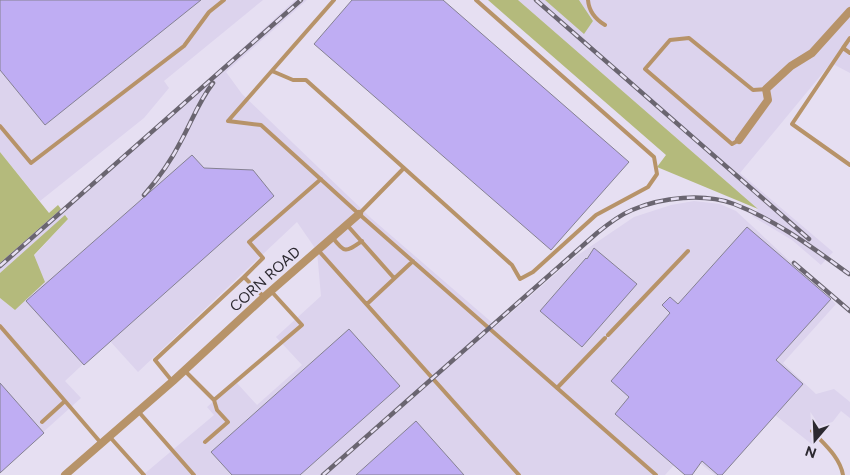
<svg xmlns="http://www.w3.org/2000/svg" width="850" height="475" viewBox="0 0 850 475" font-family="Figtree,sans-serif">
<style>
.built{fill:#dcd3ed}
.green{fill:#b4ba7c}
.building{fill:#bfadf3;stroke:#858192}
.lines{fill:none;stroke-linecap:round;stroke-linejoin:round}
.service{stroke:#b79369;stroke-width:4}
.minor{stroke:#b79369;stroke-width:8}
.rail-casing{stroke:#6a6570;stroke-width:4.5}
.rail{stroke:#e6dff2;stroke-width:2.5;stroke-dasharray:8;stroke-linecap:butt}
.labels{text-anchor:middle;dominant-baseline:central;stroke-width:4.5;stroke-linejoin:round;paint-order:stroke}
.street-label{font-size:15px;fill:#2c2930;stroke:#e6dff2}
</style>
<rect width="100%" height="100%" fill="#e6dff2"/>
<path class="built" d="M0 0H263L164 81 169 88 144 118 40 201 0 152Z
M295 0H307L226 72 242 94 372 219 496 326 575 257 634 217 671 205 694 201 720 204 736 211 836 304 783 363 816 394 834 389 850 402V418L841 411 814 446 775 415 722 475H715L700 463 690 475H685L674 465 665 475H143L214 415 207 407 236 382 257 405 302 365 276 337 321 296 317 251 297 222 138 372 109 340 65 381 81 398 0 471V298L15 310 34 256 68 219 66 215 0 273V263L190 96Z
M518 0H545L584 33 593 21 579 0H850V73L831 63 740 173 833 252 821 265 792 240 752 216 758 209Z"/>
<path class="green" d="M488 0H518L758 209 657 167 666 155Z
M545 0H579L593 21 584 34Z
M0 152 49 213 58 205 61 209 0 263Z
M65 215 68 219 34 255 45 282 15 310 0 298V273Z"/>
<path class="building" d="M0 0H201L45 125 0 70Z
M352 0H443L629 162 551 250 314 44Z
M192 155 204 168 253 170 274 196 84 365 26 301Z
M747 227 831 299 776 360 803 384 722 475H718L702 461 692 475H685L615 414 629 397 611 381 670 313 662 305 670 297 678 304Z
M594 248 637 284 582 347 540 311 586 258 587 259Z
M349 329 400 386 300 475H232L211 452Z
M0 383 44 433 0 473Z
M416 421 464 475H356Z"/>
<g class="lines">
<path class="service" d="M588 0C589 12 595 19 605 25
M850 38 843 48 850 53
M843 48 792 124 850 165
M272 71 293 80H306L512 265 520 279 533 272 596 215 648 187 657 174 654 157 476 0
M228 121 261 125 359 214 656 475
M228 121 334 0
M0 126 31 163 184 46 209 12 224 0
M739 140 732 144 645 69 670 40 689 38 753 90 766 89
M359 214 404 168
M347 225 394 278
M333 238C345 254 346 252 362 241
M318 250 519 475
M244 277 264 297
M367 304 413 261
M0 326 65 401
M608 335 688 251
M185 371 214 400 217 410 228 422 205 442
M172 381 155 360 244 277 263 258 249 242 321 179
M557 388 605 338
M214 400 302 325 271 291
M138 411 194 475
M42 422 65 401 101 443
M812 431C824 444 840 457 843 475
M109 436 144 475"/>
<path class="minor" d="M739 140 768 100 766 89 791 66 812 53 850 11
M65 475 173 381 264 297 359 214"/>
<defs>
<path id="rail" d="M536 0 809 239
M144 195C158 179 171 161 181 141 192 121 199 101 213 83
M794 263 850 311
M0 266 301 0
M323 475 597 233C608 224 620 215 632 210 662 197 704 193 734 204 776 220 813 248 849 274"/>
</defs>
<use href="#rail" class="rail-casing"/>
<use href="#rail" class="rail"/>
</g>
<g class="labels">
<g class="street-label">
<text transform="translate(265 279) rotate(-42)">CORN ROAD</text>
</g>
</g>
<g transform="translate(815 440) rotate(199)" stroke="#e6dff2" stroke-width="4" paint-order="stroke">
<path d="M0-4L9 19L0 12L-9 19Z" fill="#2c2930"/>
<text y="-8" font-size="14" font-weight="bold" text-anchor="middle" fill="#2c2930">N</text>
</g>
</svg>
